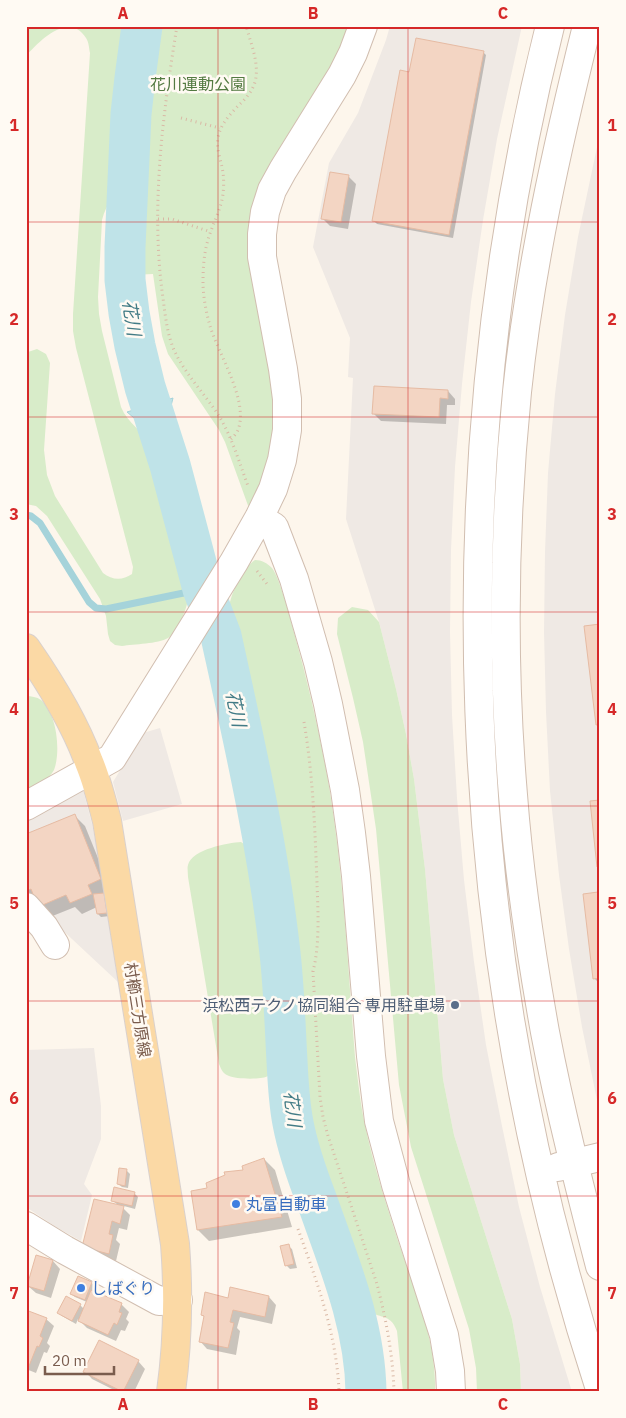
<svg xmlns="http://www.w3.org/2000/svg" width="626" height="1418" viewBox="0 0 626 1418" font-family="'IBM Plex Sans','Noto Sans JP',sans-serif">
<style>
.industrial{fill:#efe9e4}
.green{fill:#d8ecc9}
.water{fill:#bfe3e8;stroke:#a5d3da}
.shadow{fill:#0003}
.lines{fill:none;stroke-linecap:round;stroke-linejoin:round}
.stream{stroke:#a5d3da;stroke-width:7}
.river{stroke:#bfe3e8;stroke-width:41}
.building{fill:#f3d5c3;stroke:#e6bba3}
.minor-casing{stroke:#d1beb0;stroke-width:30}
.major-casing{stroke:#dad1cd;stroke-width:30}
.path{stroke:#d9b8a5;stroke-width:3;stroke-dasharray:1 4;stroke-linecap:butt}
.minor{stroke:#fff;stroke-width:28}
.major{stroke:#fbd9a5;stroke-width:28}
.grid{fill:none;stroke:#d62828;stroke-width:1;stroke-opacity:0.55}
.service-dot{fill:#5c6f8a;stroke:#fffaf3;stroke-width:2}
.shop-dot{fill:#3f7fe0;stroke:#fffaf3;stroke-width:2}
.labels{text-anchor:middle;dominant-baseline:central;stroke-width:5;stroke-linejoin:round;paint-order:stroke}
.park-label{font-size:16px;fill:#537a41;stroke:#fffaf3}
.service-label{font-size:16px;fill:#4e5e75;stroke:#fffaf3;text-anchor:end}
.street-label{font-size:16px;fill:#7a5c4d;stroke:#fffaf3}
.shop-label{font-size:16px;fill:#366cbe;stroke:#fffaf3;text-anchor:start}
.water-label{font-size:18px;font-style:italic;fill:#437c86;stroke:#fffaf3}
.neatline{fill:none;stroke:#d62828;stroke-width:2}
.grid-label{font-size:16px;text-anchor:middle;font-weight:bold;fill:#d62828}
</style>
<rect width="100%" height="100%" fill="#fdf6ec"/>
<path class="industrial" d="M390 26H522L497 139 483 220 471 302 462 384 455 467 451 550 450 632 452 715 457 798 464 880 474 962 486 1045 502 1126 519 1207 540 1287 572 1392H521L520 1364 512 1319 454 1135 443 1079 425 869 414 779 406 734 396 689 379 622 346 519 353 378 348 377 350 338 313 247 329 163 358 113 386 40Z
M600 133V1106L598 1105 582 1027 569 949 559 875 550 791 546 712 544 632 545 552 548 473 555 394 565 315 578 237Z
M160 728 182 804 123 821 113 782 143 733Z
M83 790 92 824 98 854 118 982 26 896V822Z
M94 1048 101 1106V1139L84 1184 92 1195 81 1241 56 1227 26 1207V1050Z"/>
<path class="green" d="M26 26H135L128 77 121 176C118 192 106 203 102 220L98 297 99 314 102 331 121 407C128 424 143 430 150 447L185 584C186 590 187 597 187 604 185 613 176 633 168 638 158 644 134 644 122 646L115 645 110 641 108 634 106 616 100 599 47 516 36 506 26 504V356L28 352 37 349 46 354 50 363 44 450 47 475 55 496 103 573C112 580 122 581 132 574L133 567 76 348 73 331V314L90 53C89 49 89 42 86 38 69 11 40 40 26 56Z
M149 26H349C340 49 329 70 316 90 289 135 253 179 248 233 246 258 253 283 258 308 264 338 272 370 274 401 275 428 271 458 262 484 259 493 254 502 250 511L225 442 219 430 168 354 162 336 153 274 132 275C131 240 133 206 135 171 137 123 140 74 149 26Z
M255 560C262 560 267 563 272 568 280 578 291 621 295 636 309 687 321 739 330 792 344 879 348 969 355 1057 358 1080 360 1102 365 1125 373 1164 386 1203 398 1241 414 1288 437 1342 435 1392H403L397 1331C390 1312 378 1320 368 1309 366 1306 365 1303 364 1301L315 1163 304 1120 300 1077 295 985 288 924 268 799 229 620C229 616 228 612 229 608 230 594 244 567 255 560Z
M352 607 368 610 379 622 396 689 406 734 414 779 425 869 443 1079 454 1135 512 1319 520 1364 521 1392H477L476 1368 469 1329 411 1147 399 1085 376 829 363 742 353 698 337 634 338 618Z
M26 696C31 696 37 697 41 700 57 713 61 752 54 770 49 780 35 786 26 791Z
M241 842 250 848 254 859 268 957 271 987 275 1062C274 1067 273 1072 268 1076 262 1080 235 1079 229 1076 223 1074 221 1069 219 1064L188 877C188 873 187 868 188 865 192 849 228 843 241 842Z"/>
<path class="water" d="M173 398 165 430 153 434 127 412Z"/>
<path class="shadow" d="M483 52 486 55 453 238 377 224 373 220 410 74Z
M331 173 349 177 356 184 348 229 330 226 322 218Z
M448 391 455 399V405H447L446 424 381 421 373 413Z
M74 815 85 826 111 890 103 894 107 898 110 916 101 917 98 914 97 907 82 914 75 907 50 917 26 893V835Z
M598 894 600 896V984L594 978Z
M264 1159 275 1170 292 1227 209 1241 198 1230 208 1189Z
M126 1170 130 1174 128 1188 122 1187 118 1184Z
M134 1193 138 1197 135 1209 120 1205 130 1215 127 1230 119 1228 116 1240 120 1244 116 1261 91 1254 119 1206 112 1200Z
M288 1246 292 1249 297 1268 290 1269 287 1266Z
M53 1261 60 1269 51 1298 36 1293 28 1286Z
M78 1277 92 1283 95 1286 93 1292 121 1304 129 1312 126 1319 129 1322 125 1331 121 1330 116 1341 87 1328 78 1319 76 1324 62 1316 59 1313 67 1298 80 1305 84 1309 87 1302 75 1297 71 1294Z
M269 1297 276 1305 272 1324 240 1317 237 1328 240 1331 236 1355 207 1349 200 1341 205 1317 202 1315 229 1299Z
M26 1311 46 1319 54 1326 47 1343 50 1346 47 1353 44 1352 36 1373 26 1369Z
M138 1361 145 1369 134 1392H118L92 1379 85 1371Z"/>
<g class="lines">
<path class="stream" d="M26 515 31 516 40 523 89 602 96 608 106 609 203 589"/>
<path class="river" d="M142 26 135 78 131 114 125 247V280L129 313 135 346 145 387 170 465 203 589 218 628 221 636C244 741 268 846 280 953 284 989 285 1025 287 1061 288 1082 289 1103 293 1123 298 1150 307 1175 317 1201 339 1263 365 1325 366 1392"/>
</g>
<path class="building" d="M416 38 484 51 449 235 372 221 400 70 409 72Z
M330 172 349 175 341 222 321 219Z
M374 386 448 390V399L440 398 439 417 372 414Z
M600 624V724L596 725 584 626Z
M600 800V866L597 867 590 801Z
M75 814 101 879 88 885 92 894 70 903 66 895 38 907 31 889 26 891V834Z
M598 892 600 905V939H598L600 958V978L593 979 583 894Z
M104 893 107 913 97 914 93 894Z
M264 1158 282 1217 197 1230 191 1191 207 1188 206 1183 225 1175 224 1172 243 1170 242 1166Z
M119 1168 127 1169 125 1186 117 1184Z
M114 1187 135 1192 132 1206 111 1201Z
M94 1199 124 1206 120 1224 112 1221 109 1234 113 1235 109 1254 82 1247Z
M289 1244 294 1264 285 1266 280 1246Z
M36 1255 53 1260 44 1291 27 1286Z
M78 1276 92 1282 85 1300 70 1294Z
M230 1287 269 1296 265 1317 233 1310 230 1322 234 1323 228 1348 199 1342 204 1316 201 1315 205 1292 228 1298Z
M91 1290 122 1303 119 1312 122 1313 117 1325 114 1323 108 1335 78 1321Z
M66 1296 81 1304 72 1321 57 1313Z
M26 1310 47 1318 40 1336 43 1338 39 1347 37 1346 29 1366 26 1365Z
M99 1340 139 1360 123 1392 83 1372Z"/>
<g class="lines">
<defs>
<path id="minor" d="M550 26C438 473 457 952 600 1389
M587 26C557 147 530 268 517 392 504 523 502 664 513 795 519 875 531 954 545 1032 560 1111 580 1189 600 1266
M259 518 274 527 294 579 318 662 328 704 345 790 351 833 356 876 371 1056 379 1121 396 1185 444 1335 450 1371 451 1392
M26 806 112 758 234 562 259 518 273 489 282 460 287 430V399L283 369 262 257V234L265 212 272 190 283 170 342 75 353 53 363 26
M26 907 44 927 55 945
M558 1167 600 1157
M26 1226 65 1250 159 1301 178 1300"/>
<path id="major" d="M26 648C51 684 74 721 89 762 97 781 102 801 107 821L175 1244C179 1296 178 1341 171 1392"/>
</defs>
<use href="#minor" class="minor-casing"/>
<use href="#major" class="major-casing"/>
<path class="path" d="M177 26C163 113 151 203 162 291 165 311 166 331 174 350 185 374 205 394 219 416 232 437 239 462 248 486
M181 118 220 128
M158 219H172L211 232
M231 439C234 436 238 432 239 427 247 398 219 355 210 326 206 312 203 296 203 282 203 268 204 253 208 240 212 225 221 210 223 194 224 185 224 176 222 167 220 158 216 147 218 138 220 126 227 118 235 109 242 102 250 95 254 85 261 67 251 44 246 26
M257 571 267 584
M304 722C313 775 315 829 317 883 318 910 320 945 313 971L320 1097 323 1117 328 1136 377 1284C386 1319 393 1355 394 1392
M298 1229C317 1282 337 1335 339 1392"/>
<use href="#minor" class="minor"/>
<use href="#major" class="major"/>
</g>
<path class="grid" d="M218 26V1392M408 26V1392M26 222H600M26 417H600M26 612H600M26 806H600M26 1001H600M26 1196H600"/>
<circle class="service-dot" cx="455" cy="1005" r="5"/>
<g class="shop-dot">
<circle cx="236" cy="1204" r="5"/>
<circle cx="81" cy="1288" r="5"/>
</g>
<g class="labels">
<g class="park-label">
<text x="198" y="84">花川運動公園</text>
</g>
<g class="service-label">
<text x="445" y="1005">浜松西テクノ協同組合 専用駐車場</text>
</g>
<g class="street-label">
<text transform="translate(138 1010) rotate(81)">村櫛三方原線</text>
</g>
<g class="shop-label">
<text x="246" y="1204">丸富自動車</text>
<text x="91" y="1288">しばぐり</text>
</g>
<g class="water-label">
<text transform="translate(132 318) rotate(81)">花川</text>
<text transform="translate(236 709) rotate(78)">花川</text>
<text transform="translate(293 1109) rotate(83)">花川</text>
</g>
</g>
<rect width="626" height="1418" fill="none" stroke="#fffaf3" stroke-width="55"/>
<path d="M45 1366v8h69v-8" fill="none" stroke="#7a5c4d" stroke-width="2.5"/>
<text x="52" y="1366" font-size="15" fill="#7a5c4d" stroke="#fffaf3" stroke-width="4" paint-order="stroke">20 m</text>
<rect x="28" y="28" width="570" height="1362" class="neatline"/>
<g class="grid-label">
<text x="123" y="19">A</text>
<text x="313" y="19">B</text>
<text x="503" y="19">C</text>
<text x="14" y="131">1</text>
<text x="612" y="131">1</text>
<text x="14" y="325">2</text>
<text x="612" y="325">2</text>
<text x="14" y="520">3</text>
<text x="612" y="520">3</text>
<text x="14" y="715">4</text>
<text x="612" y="715">4</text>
<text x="14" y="909">5</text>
<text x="612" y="909">5</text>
<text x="14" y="1104">6</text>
<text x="612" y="1104">6</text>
<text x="14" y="1299">7</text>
<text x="612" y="1299">7</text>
<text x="123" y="1410">A</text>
<text x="313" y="1410">B</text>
<text x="503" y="1410">C</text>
</g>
</svg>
